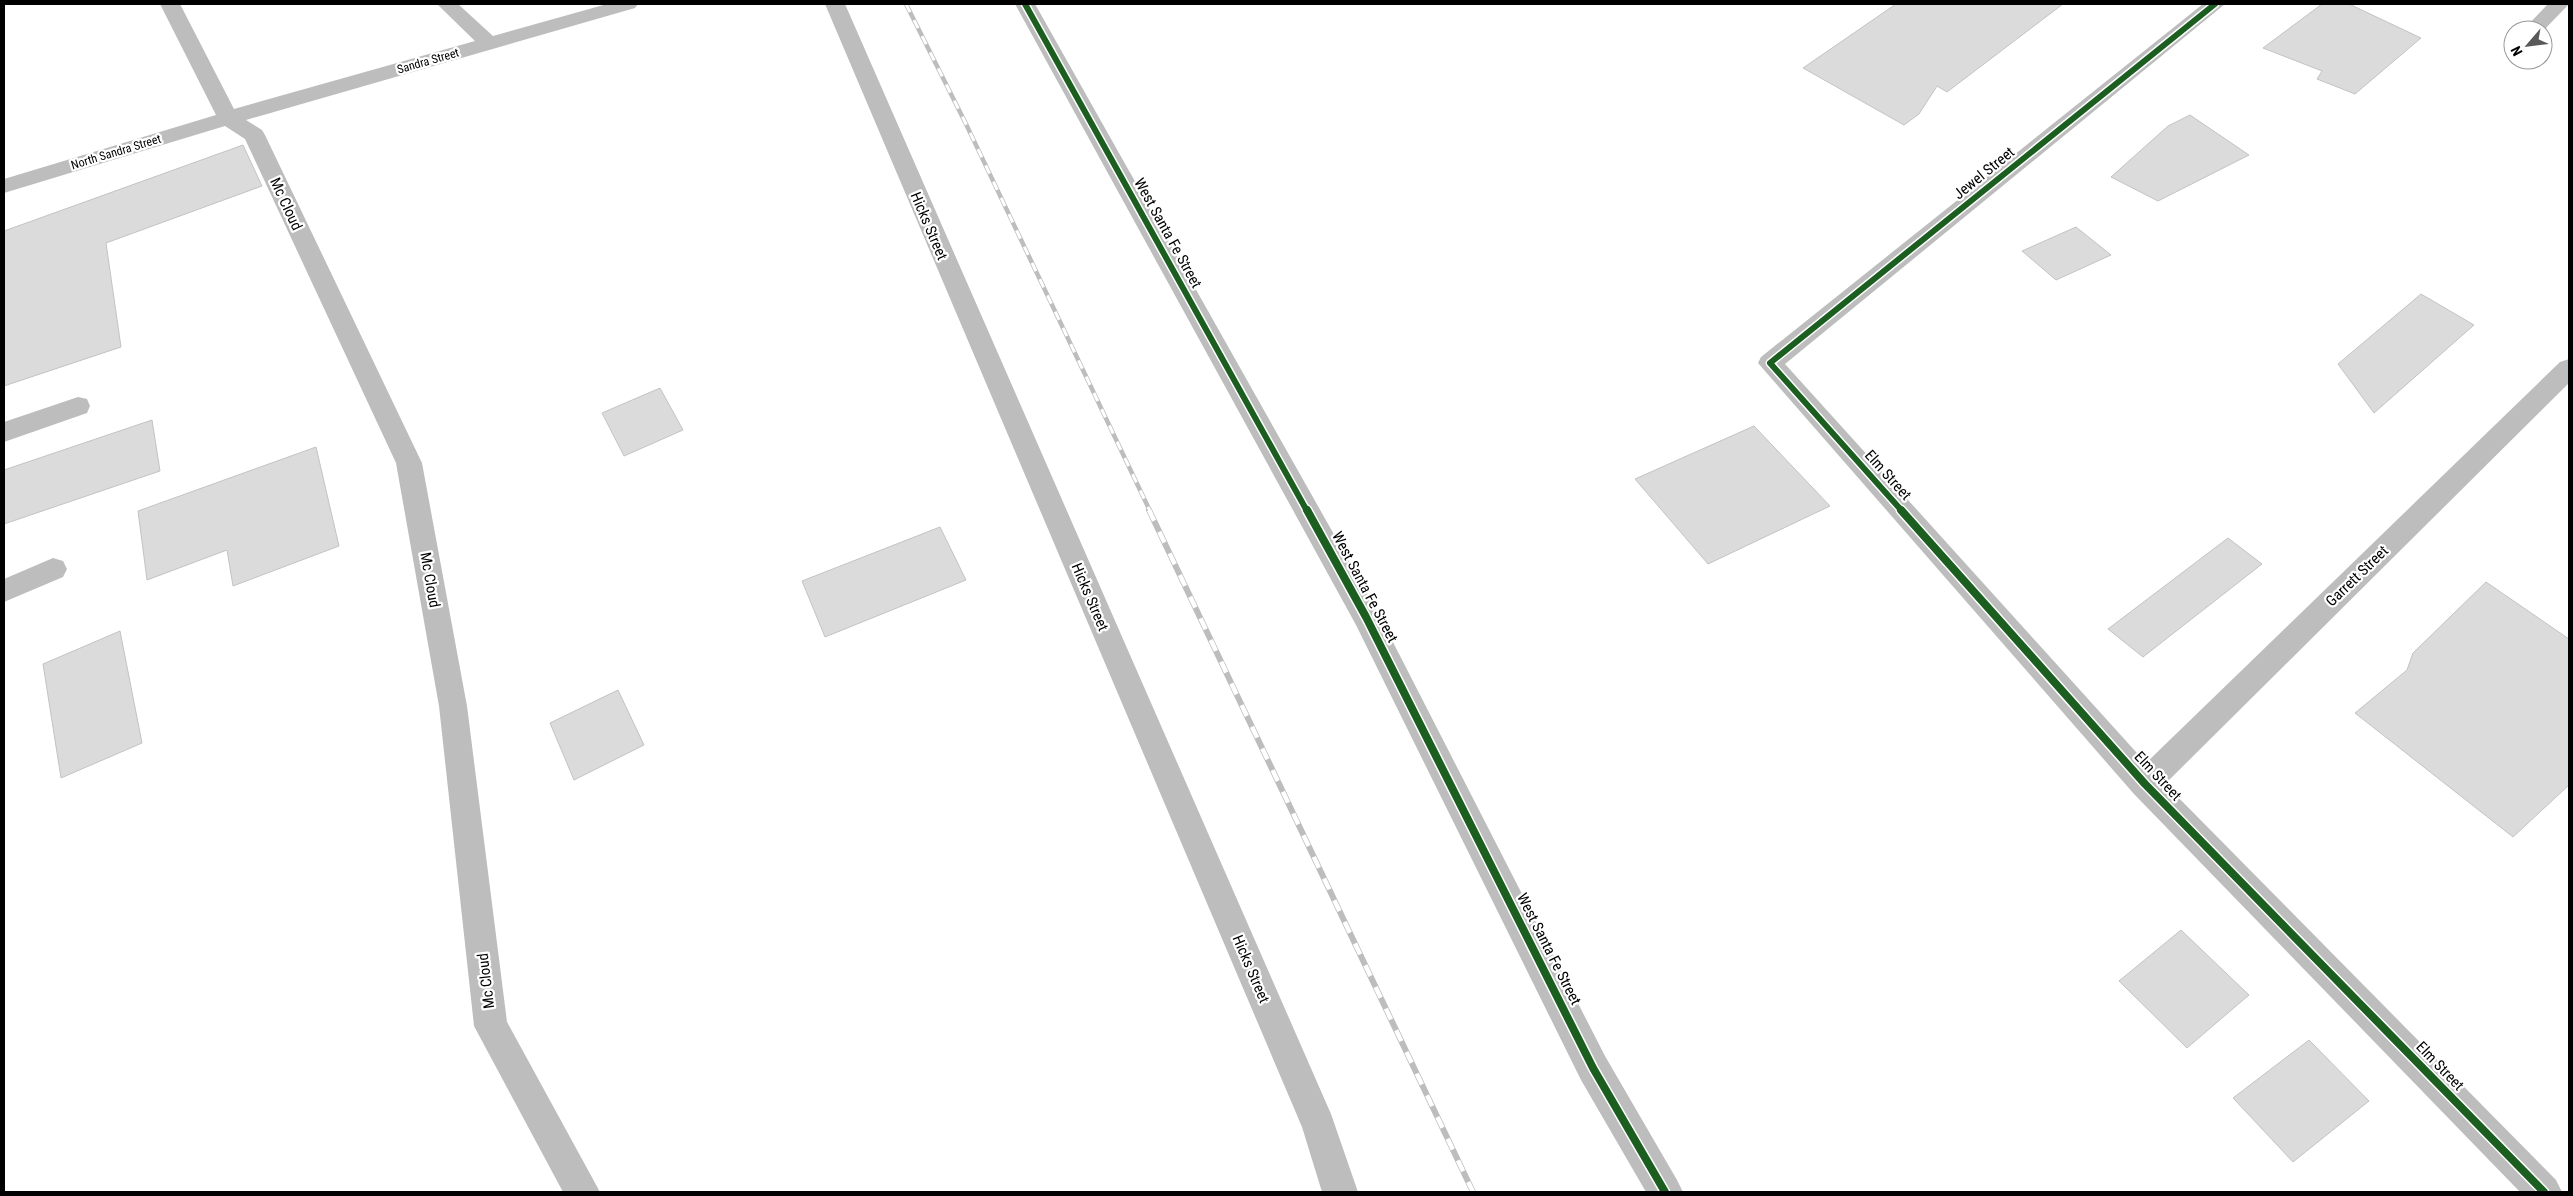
<svg xmlns="http://www.w3.org/2000/svg" width="2573" height="1196" viewBox="0 0 2573 1196" font-family="'Roboto Condensed',sans-serif">
<style>
.building{fill:#dbdbdb;stroke:#c3c3c3}
.lines{fill:none;stroke-linecap:round;stroke-linejoin:round}
.minor{fill:#bdbdbd;fill-rule:evenodd}
.rail-far1-casing{stroke:#bdbdbd;stroke-width:4.5}
.rail-casing{stroke:#bdbdbd;stroke-width:6}
.rail-far1{stroke:#fff;stroke-width:3;stroke-dasharray:9;stroke-linecap:butt}
.rail{stroke:#fff;stroke-width:4.5;stroke-dasharray:12;stroke-linecap:butt}
.cycleway-far1-casing{stroke:#fff;stroke-width:9}
.cycleway-casing{stroke:#fff;stroke-width:11}
.cycleway-far1{stroke:#1b5e20;stroke-width:6}
.cycleway{stroke:#1b5e20;stroke-width:8}
.labels{text-anchor:middle;dominant-baseline:central;stroke-width:4.5;stroke-linejoin:round;paint-order:stroke}
.far-street-label{font-size:12px;fill:#000;stroke:#fff}
.street-label{font-size:15px;fill:#000;stroke:#fff}
</style>
<rect width="100%" height="100%" fill="#fff"/>
<path class="building" d="M1896 4H2063L1947 92 1937 86 1919 114 1904 125 1803 68Z
M2322 4H2349L2421 38 2355 94 2317 79 2322 71 2263 48Z
M2190 115 2249 155 2158 201 2111 177 2168 126Z
M243 145 262 186 106 243 121 347 4 386V231Z
M2076 227 2111 255 2056 280 2022 251Z
M2421 294 2474 325 2374 413 2338 364Z
M660 388 683 430 624 456 602 413Z
M152 420 160 471 4 524V470Z
M1754 426 1830 506 1708 564 1635 479Z
M316 447 339 546 233 586 227 550 147 580 138 511Z
M940 527 966 580 825 637 802 581Z
M2228 538 2262 564 2143 657 2108 629Z
M2486 582 2569 639V785L2513 837 2355 713 2407 670 2413 653Z
M120 631 142 743 61 778 43 664Z
M618 690 644 745 574 780 550 723Z
M2181 930 2249 995 2187 1048 2119 981Z
M2309 1040 2369 1101 2293 1162 2233 1098Z"/>
<g class="lines">
<path class="minor" d="M160 4H180L234 109 475 41 437 4H458L493 36 607 4H638L635 8 246 120 262 130 265 135 422 463 467 706 507 1022 600 1192H563L474 1026 439 706 396 463 245 139 225 126 4 193V179L216 115Z
M825 4H845L1331 1114 1358 1192H1322L1302 1127Z
M1015 4H1035L1376 609 1605 1056 1677 1180 1683 1192H1646L1581 1080 1356 625Z
M2203 4H2225L1785 364 2146 763 2560 362 2569 359V383L2165 784 2556 1180 2562 1192H2520L2134 794 1758 363 1761 357Z
M2548 4H2569L2543 31 2523 30Z
M78 397 87 399 90 406 87 413 4 442V422Z
M53 558 63 561 67 569 63 577 4 602V579Z"/>
<defs>
<path id="rail-far1" d="M906 4 966 124 1150 511"/>
<path id="rail" d="M1149 510 1473 1192"/>
</defs>
<use href="#rail-far1" class="rail-far1-casing"/>
<use href="#rail" class="rail-casing"/>
<use href="#rail-far1" class="rail-far1"/>
<use href="#rail" class="rail"/>
<defs>
<path id="cycleway-far1" d="M1025 4 1307 511
M1902 511 1770 363 2215 4"/>
<path id="cycleway" d="M1307 510 1366 617 1593 1068 1665 1192
M1901 510 2145 784 2544 1192"/>
</defs>
<use href="#cycleway-far1" class="cycleway-far1-casing"/>
<use href="#cycleway" class="cycleway-casing"/>
<use href="#cycleway-far1" class="cycleway-far1"/>
<use href="#cycleway" class="cycleway"/>
</g>
<g class="labels">
<g class="far-street-label">
<text transform="translate(428 61) rotate(-16)">Sandra Street</text>
<text transform="translate(116 152) rotate(-17)">North Sandra Street</text>
</g>
<g class="street-label">
<text transform="translate(1984 173) rotate(-39)">Jewel Street</text>
<text transform="translate(286 204) rotate(65)">Mc Cloud</text>
<text transform="translate(929 226) rotate(67)">Hicks Street</text>
<text transform="translate(1168 233) rotate(61)">West Santa Fe Street</text>
<text transform="translate(1888 475) rotate(48)">Elm Street</text>
<text transform="translate(2357 576) rotate(-44)">Garrett Street</text>
<text transform="translate(430 580) rotate(80)">Mc Cloud</text>
<text transform="translate(1365 587) rotate(62)">West Santa Fe Street</text>
<text transform="translate(1090 597) rotate(67)">Hicks Street</text>
<text transform="translate(2158 776) rotate(47)">Elm Street</text>
<text transform="translate(1549 949) rotate(63)">West Santa Fe Street</text>
<text transform="translate(1251 969) rotate(67)">Hicks Street</text>
<text transform="translate(486 981) rotate(-97)">Mc Cloud</text>
<text transform="translate(2440 1066) rotate(46)">Elm Street</text>
</g>
</g>
<rect width="2573" height="1196" fill="none" stroke="#000000" stroke-width="10"/>
<g transform="translate(2528 45) rotate(242)"><circle r="24" fill="#ffffff" stroke="#999999"/>
<path d="M0-4L9 19L0 12L-9 19Z" fill="#595959"/>
<text y="-8" font-size="14" font-weight="bold" text-anchor="middle" fill="#000000">N</text>
</g>
</svg>
